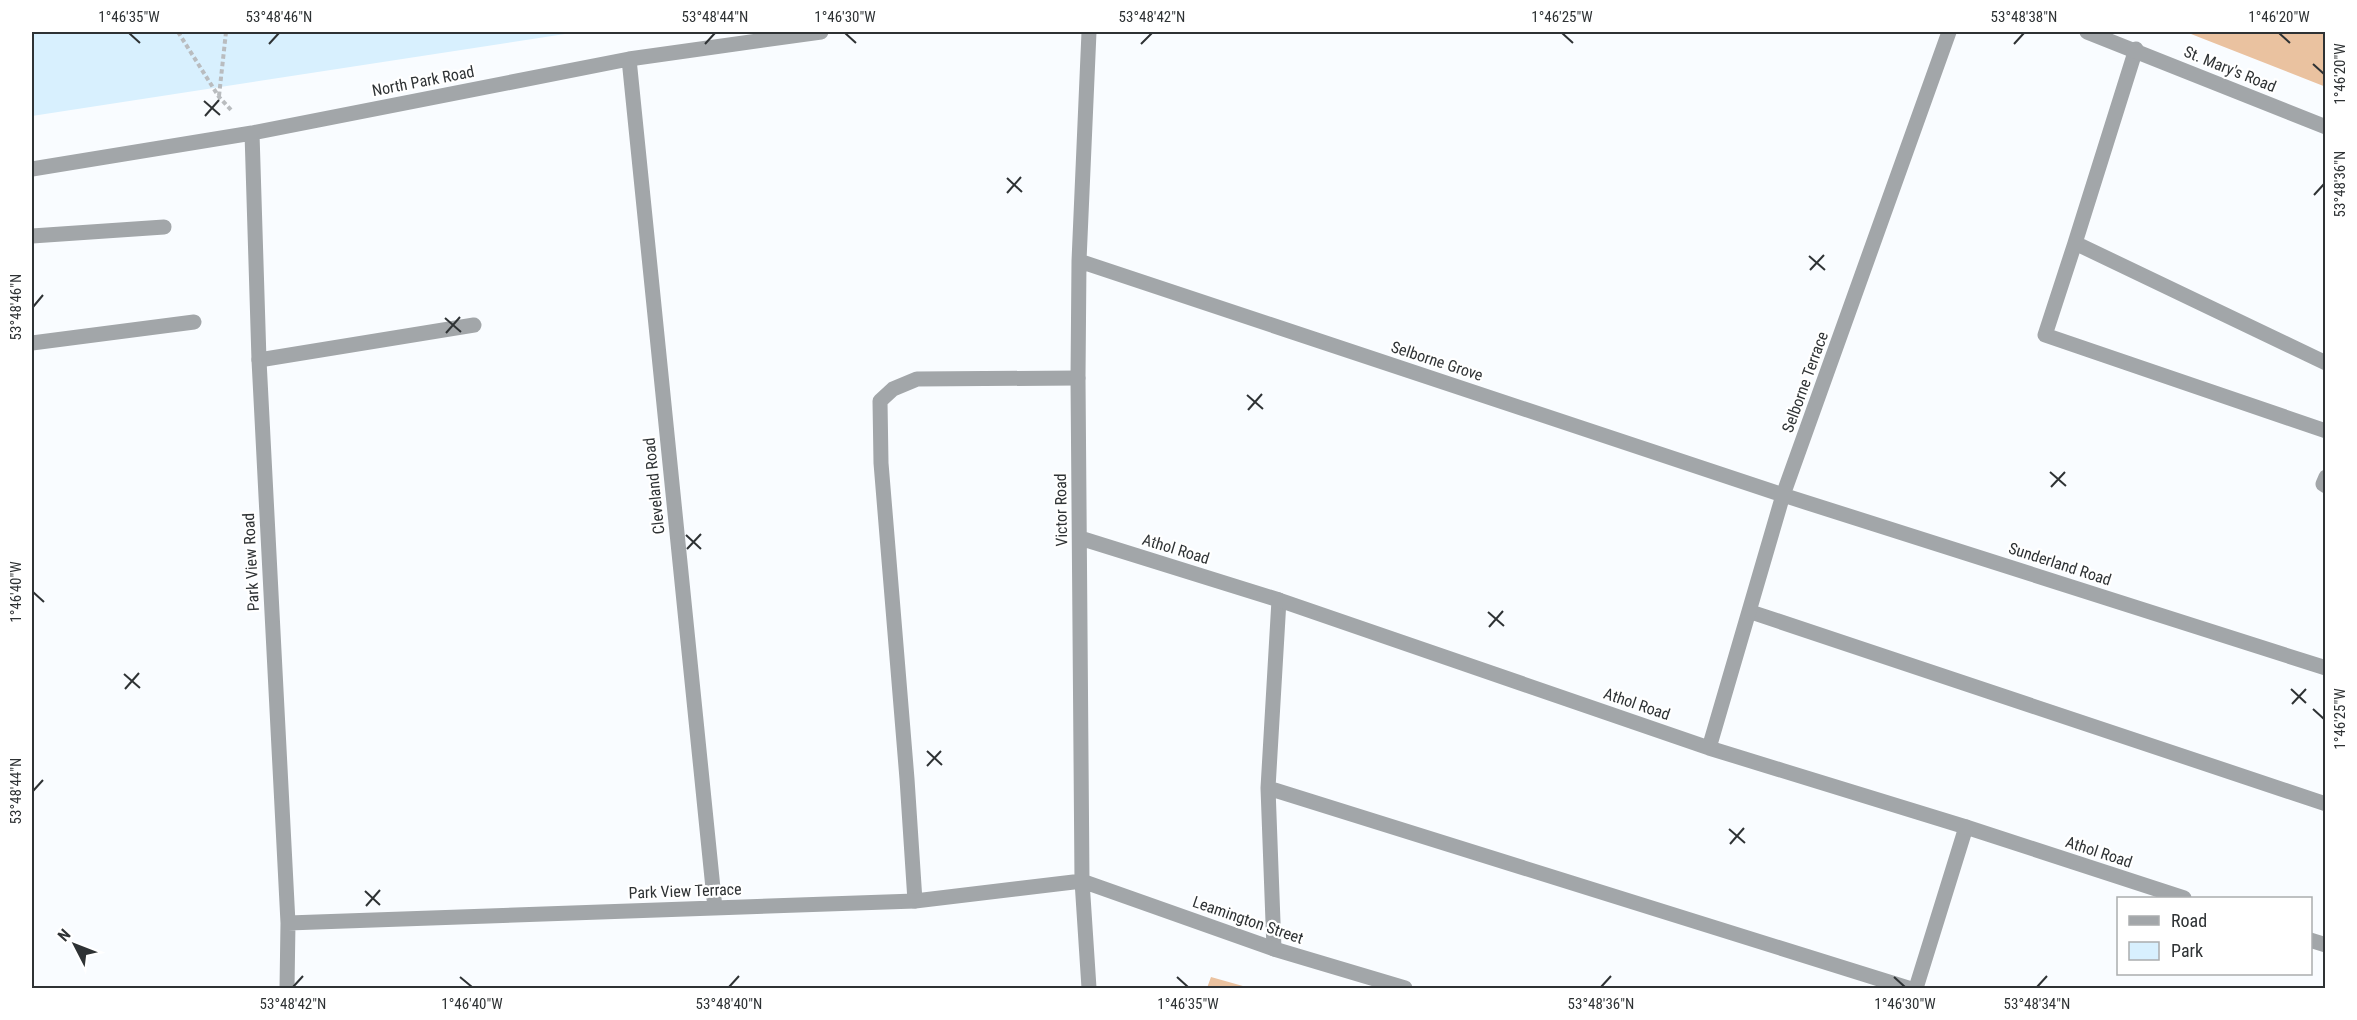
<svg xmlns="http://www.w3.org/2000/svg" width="2357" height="1020" viewBox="0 0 2357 1020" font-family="'Roboto Condensed',sans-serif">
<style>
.green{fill:#d8f0fe}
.building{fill:#eac2a0}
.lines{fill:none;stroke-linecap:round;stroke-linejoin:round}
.path{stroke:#b9bcbf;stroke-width:4;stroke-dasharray:4.5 3;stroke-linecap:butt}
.lane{stroke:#a2a6a9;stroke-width:15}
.street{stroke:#a2a6a9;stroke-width:15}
.ticks{fill:none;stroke:#2e3234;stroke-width:2}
.labels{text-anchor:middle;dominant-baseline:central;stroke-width:4.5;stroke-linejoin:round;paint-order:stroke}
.street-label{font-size:16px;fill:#2e3234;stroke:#fff}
.neatline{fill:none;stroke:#2e3234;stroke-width:2}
.ticks-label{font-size:15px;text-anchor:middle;fill:#2e3234}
</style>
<rect width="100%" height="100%" fill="#f9fcff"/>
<path class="green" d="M32 32H578L32 116Z"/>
<path class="building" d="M2192 32H2326V87L2191 34Z
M1211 977 1250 988H1207Z"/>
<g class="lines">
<path class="path" d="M178 32 219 97 231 110
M219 96 226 32"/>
<path class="lane" d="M2136 49 2075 243 2326 363
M32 236 164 227
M2075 243 2045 335 2326 431
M32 343 194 322
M259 360 474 325
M2326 477 2323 484 2326 486
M1751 612 2326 804
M1268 788 1279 600
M915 901 907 779 881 463 880 401 893 389 917 379 1078 378
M1274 949 1268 788 1908 988
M1916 988 1966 827"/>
<path class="street" d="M2087 32 2326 127
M629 59 715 908
M252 133 259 360 288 923 287 988
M32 169 252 133 629 59 821 32
M1079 261 1783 495 2326 668
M1080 538 1279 600 1709 748 1966 827 2184 898
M1709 748 1783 495 1949 32
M288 923 915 901 1082 881 1274 949 1405 988
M2310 940 2326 945
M1089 988 1082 881 1078 378 1079 261 1089 32"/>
</g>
<path class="ticks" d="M129 33 140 43M845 33 856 43M1562 33 1573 43M2279 33 2290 43M269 44 279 33M705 44 715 33M1141 44 1152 33M2014 44 2024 33M2313 64 2324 74M204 101 220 115M205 116 219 100M1007 178 1022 192M1007 193 1021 177M2314 195 2324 184M1809 256 1825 270M1810 270 1824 255M33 307 43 295M445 318 461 332M446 333 460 317M1247 395 1263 409M1248 410 1262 394M2050 472 2066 486M2051 487 2065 472M686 535 701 549M687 549 701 534M33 592 44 602M1488 612 1504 626M1489 627 1503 611M124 674 140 688M125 689 139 673M2291 689 2306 703M2292 704 2306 689M2313 709 2324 719M927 751 942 765M927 766 941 751M33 791 43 780M1729 829 1745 843M1730 844 1744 828M365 891 380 905M366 906 380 890M460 977 472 987M1177 977 1188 987M1894 977 1905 987M293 987 303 976M729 987 739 976M1601 987 1611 976M2037 987 2047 976"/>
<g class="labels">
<g class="street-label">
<text transform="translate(2230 69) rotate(22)">St. Mary's Road</text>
<text transform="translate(423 81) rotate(-11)">North Park Road</text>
<text transform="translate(1437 361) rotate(18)">Selborne Grove</text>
<text transform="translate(1805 382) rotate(-70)">Selborne Terrace</text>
<text transform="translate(654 486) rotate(-96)">Cleveland Road</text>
<text transform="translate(1061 510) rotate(-91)">Victor Road</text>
<text transform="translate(1176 549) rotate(17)">Athol Road</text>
<text transform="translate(251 562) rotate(-93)">Park View Road</text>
<text transform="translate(2060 564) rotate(18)">Sunderland Road</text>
<text transform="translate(1637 704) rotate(19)">Athol Road</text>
<text transform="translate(2099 852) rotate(18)">Athol Road</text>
<text transform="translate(685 891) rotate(-2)">Park View Terrace</text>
<text transform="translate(1248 920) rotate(19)">Leamington Street</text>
</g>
</g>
<rect width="2357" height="1020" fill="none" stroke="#ffffff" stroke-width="66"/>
<rect x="2117" y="897" width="195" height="78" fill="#ffffff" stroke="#abadae" stroke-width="1.5"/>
<rect x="2129" y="916" width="30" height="9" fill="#a2a6a9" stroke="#abadae" stroke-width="1.5"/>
<text x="2171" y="927" font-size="18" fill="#2e3234">Road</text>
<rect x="2129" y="942" width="30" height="18" fill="#d8f0fe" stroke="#abadae" stroke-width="1.5"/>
<text x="2171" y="957" font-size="18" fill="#2e3234">Park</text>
<g transform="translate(75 945) rotate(312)" stroke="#ffffff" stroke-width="4.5" paint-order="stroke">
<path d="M0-4.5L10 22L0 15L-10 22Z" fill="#2e3234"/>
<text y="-9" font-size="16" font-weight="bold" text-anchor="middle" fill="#2e3234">N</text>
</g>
<rect x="33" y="33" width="2291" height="954" class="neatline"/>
<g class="ticks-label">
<text x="129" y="22">1°46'35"W</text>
<text x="279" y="22">53°48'46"N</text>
<text x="715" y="22">53°48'44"N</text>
<text x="845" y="22">1°46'30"W</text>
<text x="1152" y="22">53°48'42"N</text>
<text x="1562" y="22">1°46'25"W</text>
<text x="2024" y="22">53°48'38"N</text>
<text x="2279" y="22">1°46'20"W</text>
<text transform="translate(2340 74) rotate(-90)" y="5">1°46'20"W</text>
<text transform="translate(2340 184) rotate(-90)" y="5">53°48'36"N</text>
<text transform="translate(16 307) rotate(-90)" y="5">53°48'46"N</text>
<text transform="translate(16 592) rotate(-90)" y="5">1°46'40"W</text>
<text transform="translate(2340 719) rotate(-90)" y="5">1°46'25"W</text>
<text transform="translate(16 791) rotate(-90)" y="5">53°48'44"N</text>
<text x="293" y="1009">53°48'42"N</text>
<text x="472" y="1009">1°46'40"W</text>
<text x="729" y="1009">53°48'40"N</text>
<text x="1188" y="1009">1°46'35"W</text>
<text x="1601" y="1009">53°48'36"N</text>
<text x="1905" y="1009">1°46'30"W</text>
<text x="2037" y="1009">53°48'34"N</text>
</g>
</svg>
